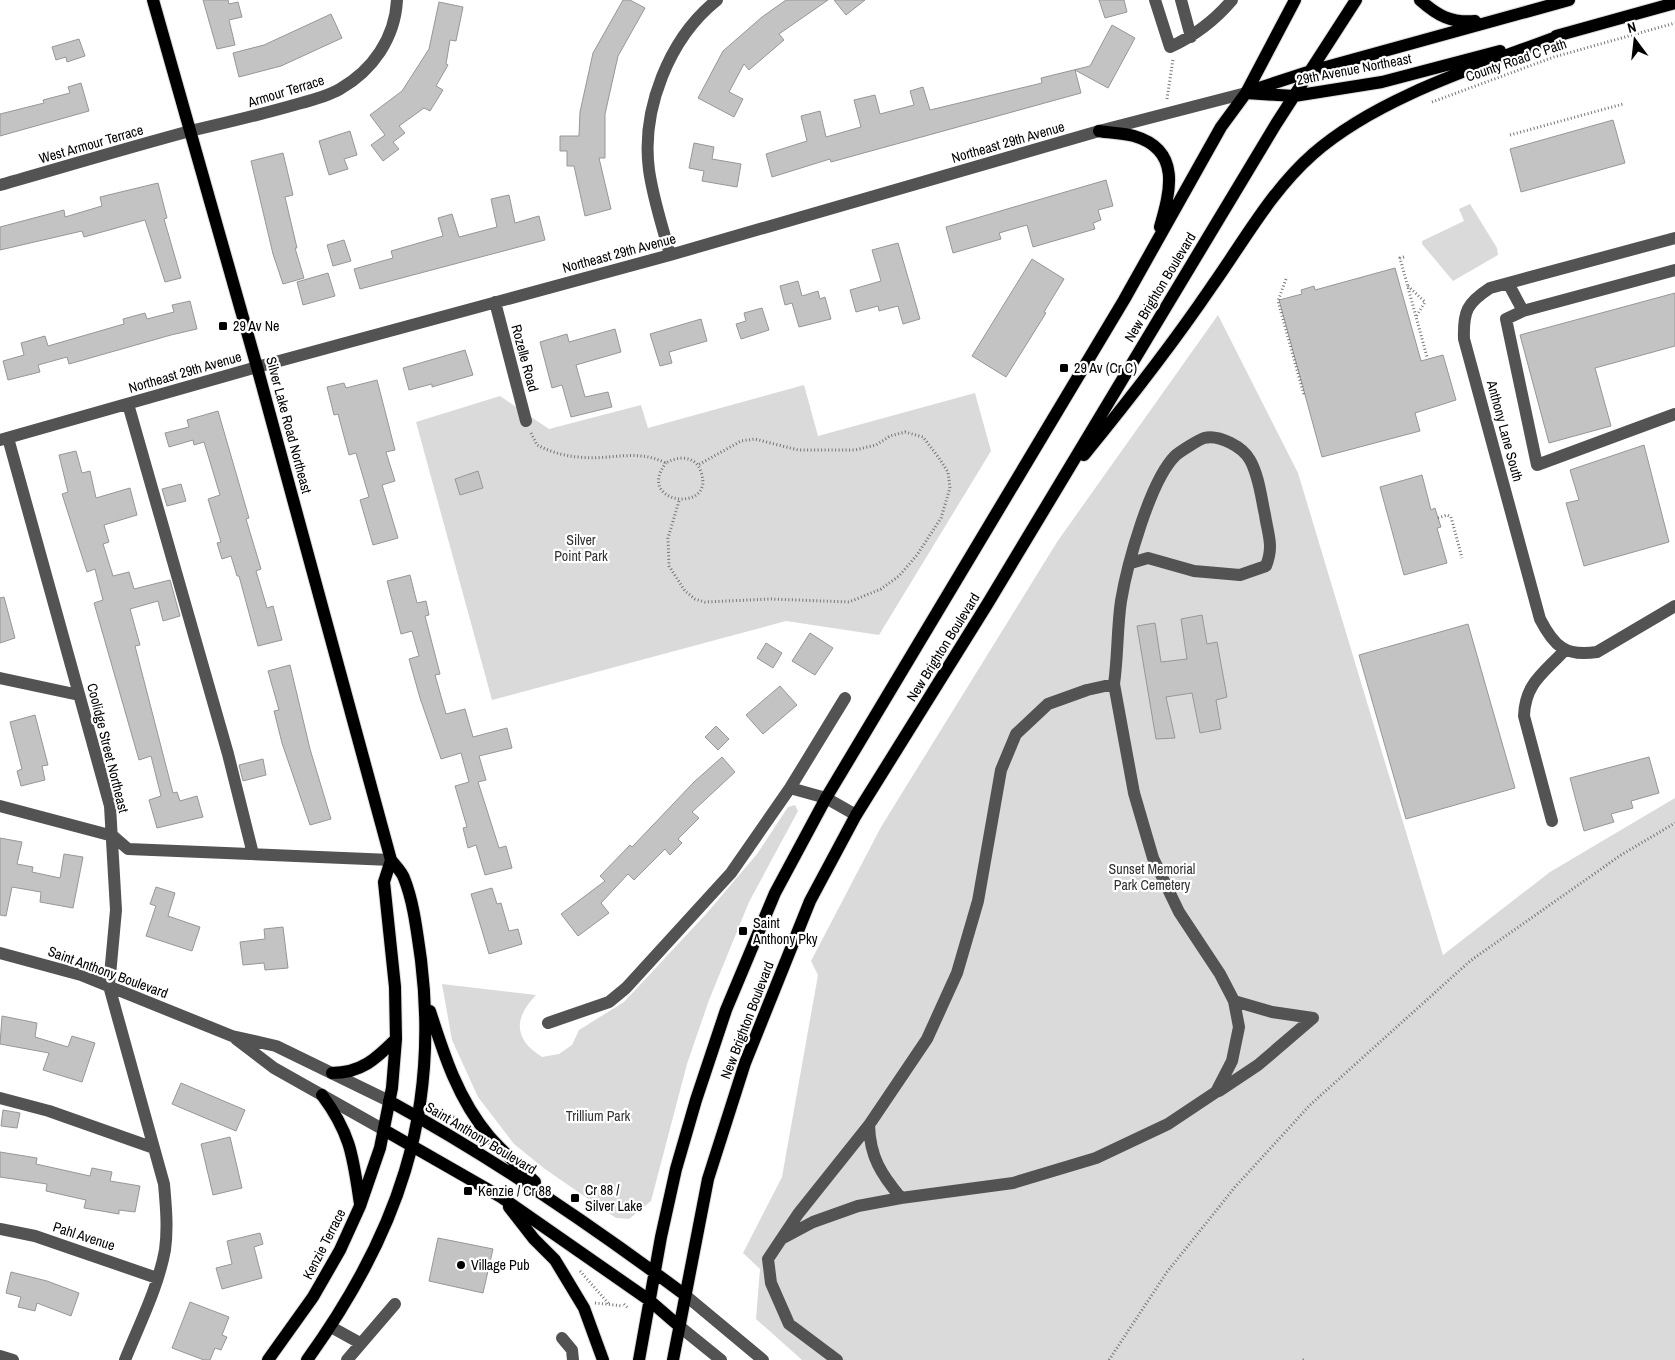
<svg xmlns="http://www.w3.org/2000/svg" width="1675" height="1360" viewBox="0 0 1675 1360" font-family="'Archivo Narrow',sans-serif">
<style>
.green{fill:#dadada}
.building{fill:#c3c3c3;stroke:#979797}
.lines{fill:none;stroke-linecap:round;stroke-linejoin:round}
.major-casing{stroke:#dbdbdb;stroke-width:14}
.path{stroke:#757575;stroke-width:3;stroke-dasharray:1 2.5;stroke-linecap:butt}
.minor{stroke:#535353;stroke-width:12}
.major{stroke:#000;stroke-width:12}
.poi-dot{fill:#000;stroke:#fff;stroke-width:2}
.labels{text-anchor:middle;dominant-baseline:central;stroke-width:4.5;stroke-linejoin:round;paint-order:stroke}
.street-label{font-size:14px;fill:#000;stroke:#fff}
.poi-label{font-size:14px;fill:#000;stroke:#fff;text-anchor:start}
.park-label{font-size:14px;fill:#313131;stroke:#fff}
</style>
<rect width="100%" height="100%" fill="#fff"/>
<path class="green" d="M1470 204 1497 248 1498 255 1453 281 1422 244V241L1464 221 1459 209Z
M1218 315 1298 473 1443 955 1550 872 1675 798V1360H802L756 1319 760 1269 743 1253 782 1177 818 975 811 961 881 827 1057 542Z
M804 385 818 436 975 393 991 451 879 635 786 621 492 700 416 422 500 396 549 429 641 405 648 428Z
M795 805 798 811 749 902 709 1000 687 1064 651 1201 629 1219 616 1218 545 1169 514 1144 478 1097 452 1040 442 984 536 995C514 1018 513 1039 542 1057L559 1054 572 1045 579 1030 624 1002 706 914 757 854 788 807Z"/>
<path class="building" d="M203 0H228L229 4 238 2 242 17 229 20 235 45 217 49Z
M623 0H630L645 8 618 56 605 114V158H599L611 209 585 216 574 166H567V151H560V136H579L580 112 593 53Z
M786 0H828L779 34 784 40 749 70 744 64 729 92 743 99 734 117 698 98 723 51 762 17Z
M834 0H865L846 15Z
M1099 0H1124L1127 12 1105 18Z
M439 2 463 7 456 41 450 40 446 64 448 65 436 86 443 90 430 111 424 108 399 126 405 133 393 142 399 149 383 161 371 145 385 135 370 115 402 91 429 49Z
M331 14 342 38 281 66 239 77 233 53 264 45Z
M1112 25 1135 38 1108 88 1075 70 1081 93 831 162 830 159 772 177 766 154 807 141 801 116 820 111 826 137 861 127 854 100 875 95 880 114 914 105 910 91 923 87 930 110 1042 83 1041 78 1090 66Z
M79 39 85 56 67 62 66 57 56 60 52 47Z
M81 83 89 111 0 136V114L44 103 43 100 70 93 68 87Z
M1613 120 1625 163 1521 192 1510 149Z
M350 131 357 155 344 159 348 169 329 175 319 141Z
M694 143 714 147 712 159 741 164 737 187 702 181 704 171 689 168Z
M283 153 293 195 285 197 297 248H295L304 278 283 284 273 254 251 161Z
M1106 180 1113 206 1098 210 1101 220 1093 223 1095 229 1033 247 1027 225 999 233 1001 239 953 253 946 227Z
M158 183 167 218 164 219 181 278 165 282 145 220 84 237 82 231 0 250V227L64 210 65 217 102 206 100 197Z
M509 195 515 223 539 216 545 240 360 289 354 269 393 258 391 251 443 236 438 218 452 214 459 237 497 227 491 199Z
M344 240 351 261 333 266 327 245Z
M898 243 920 319 903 324 898 306 879 311 878 306 856 312 850 290 881 281 872 250Z
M1032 259 1064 279 1044 312 1046 313 1006 377 972 356Z
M1395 268 1421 361 1443 355 1456 400 1415 413 1420 431 1322 457 1279 300 1302 294 1301 290 1314 286 1315 290Z
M328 273 335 296 303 305 297 282Z
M798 281 802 296 818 291 820 299 825 297 831 319 799 327 792 303 785 305 780 286Z
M1675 293V346L1595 368 1611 426 1549 443 1520 335Z
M190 301 197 329 171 335 69 364 67 357 38 365 40 372 8 380 3 361 24 355 21 343 45 336 48 346 124 324 123 319 145 313 147 319 174 312 172 305Z
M762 308 769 330 741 339 736 324 746 321 744 313Z
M701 319 707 341 669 352 672 363 660 366 650 334Z
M615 329 621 352 576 365 585 397 608 392 612 407 571 417 562 385 552 388 540 342 567 334 569 342Z
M465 350 473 375 432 387V384L409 390 403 368Z
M377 380 395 450 386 452 395 481 382 485 398 538 373 545 360 500 369 497 356 453 349 455 338 414 334 415 327 387 344 383 346 388Z
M218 411 249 518 246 519 261 569 256 571 267 608 273 606 282 640 258 646 239 576H237L231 556 222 559 217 543 221 542 208 499 220 495 204 442 194 445 193 440 169 447 165 433 189 427 187 420Z
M1644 445 1669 542 1584 566 1566 503 1579 500 1570 470Z
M76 451 82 473 90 471 96 498 130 488 137 515 104 525 109 542 103 544 113 576 129 572 134 589 170 580 180 616 163 621 158 601 130 609 140 645 135 646 173 793 177 792 180 801 197 796 203 817 157 828 149 800 161 796 151 756 139 760 94 603 103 600 95 569 87 572 62 494 68 492 59 455Z
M478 471 483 488 460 495 455 479Z
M1422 475 1431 510 1435 508 1438 518 1441 527 1437 528 1447 563 1404 575 1380 487Z
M181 484 186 501 167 506 162 489Z
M410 575 417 603 426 601 429 615 425 616 440 674 435 675 446 714 465 709 473 737 507 728 512 748 479 756 486 780 478 782 499 848 506 846 512 868 485 875 476 845 468 848 463 828 467 827 455 786 469 782 461 753 441 759 420 698 409 659 419 656 412 631 401 634 387 581Z
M4 597 15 638 0 643V598Z
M1202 615 1207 644 1217 642 1227 697 1216 700 1221 729 1200 733 1192 693 1166 697 1175 738 1156 739 1137 626 1155 623 1161 662 1187 659 1181 619Z
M1468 624 1515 788 1406 819 1359 655Z
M810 633 833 648 815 675 792 661Z
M766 643 782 653 773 668 757 658Z
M290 665 310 749 331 819 310 825 282 743 274 711 279 710 268 671Z
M780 686 797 705 763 734 746 715Z
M35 715 48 765 42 766 45 780 21 786 17 771 22 769 10 722Z
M716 726 729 739 718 750 705 737Z
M722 757 735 772 692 812 699 818 678 839 682 843 670 855 665 849 634 880 628 874 601 903 609 913 578 936 561 914 605 881 600 876 630 845 632 847 694 782Z
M1649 757 1659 793 1631 801 1633 808 1611 814 1614 822 1584 831 1570 778Z
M263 759 266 775 243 781 239 765Z
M0 838 22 842 17 864 33 867 32 872 60 878 64 854 83 857 73 908 40 902 41 892 12 887 6 916 0 915Z
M156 887 175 893 168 916 200 927 192 951 146 936 156 906 150 904Z
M492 888 497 904 501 903 509 931 518 929 522 944 489 954 471 894Z
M283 927 288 968 265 970 264 963 243 965 240 942 265 939 264 929Z
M2 1016 37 1023 35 1037 68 1047 72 1036 95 1043 82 1082 43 1070 49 1053 0 1044Z
M181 1083 245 1110 236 1131 172 1104Z
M3 1110 20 1113 17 1128 1 1126Z
M230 1137 242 1188 213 1195 201 1144Z
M0 1152 37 1158 36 1164 90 1176 92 1168 112 1172 110 1181 140 1186 135 1212 119 1210V1214L84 1208 86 1200 46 1191 47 1184 0 1177Z
M260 1233 263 1244 254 1247 262 1278 222 1289 216 1268 232 1264 227 1241Z
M438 1238 493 1249 483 1293 429 1281Z
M11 1272 47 1281 79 1293 71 1316 37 1303 35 1311 18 1307 21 1297 6 1293Z
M190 1302 229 1317 222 1335 227 1337 221 1350 215 1348 210 1360H204L172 1348Z"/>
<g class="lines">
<defs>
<path id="major" d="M153 0 257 367 391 860C395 865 402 872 404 878 414 903 417 933 421 960 440 1115 397 1235 307 1360
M1420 0C1438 16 1451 23 1475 21
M1556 36 1675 3
M1253 90 1308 72 1569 0
M1246 93 1294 96 1382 82 1500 51
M1099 131C1110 133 1123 133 1134 136 1182 150 1170 192 1160 227
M1084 455C1129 400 1172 345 1212 286 1244 241 1271 191 1313 154 1379 96 1483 65 1564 34
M430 1011C444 1055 458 1099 489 1136 503 1152 520 1167 535 1182
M332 1073C361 1073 376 1059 396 1039
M322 1095C351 1134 353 1157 360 1204
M389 1101C493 1158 590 1224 685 1295
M384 1130 501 1197 649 1300 679 1326
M509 1207 534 1239 555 1260 584 1308 603 1360
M268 1360 313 1297 340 1250 360 1206 380 1148 392 1088 396 1039 395 987 384 882 391 860
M639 1360 661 1237 676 1169 696 1100 726 1010 775 893 826 798 1124 300 1221 127 1246 93 1295 0
M673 1360 708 1179 745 1063 810 901 856 815 988 603 1276 124 1356 0"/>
</defs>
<use href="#major" class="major-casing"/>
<path class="path" d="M1167 99 1173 59
M1432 102 1554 57 1675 23
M1510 135 1623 104
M1404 257 1400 258 1427 357
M1286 279 1278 301 1304 395
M1408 286 1425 302 1416 317
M531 433 537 445C549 451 563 456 578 457 610 461 635 448 666 463 679 455 696 456 701 472 716 514 634 504 666 463
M679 501 668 538 669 566 685 591 695 599 705 602 771 599 849 602 881 589 899 576 917 555 941 518 950 488 948 472 939 458 923 437 905 432 890 436 876 445 855 450H798L755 439 741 441 698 465
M1438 518 1447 515 1451 517 1462 558
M438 1113 439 1111 459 1119
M580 1271 609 1304
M595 1303 623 1306
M624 1304 629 1309
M1109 1360 1167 1272 1235 1187 1310 1105 1470 961 1621 855 1675 823
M1303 1360 1305 1359"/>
<path class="minor" d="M1155 0 1170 47C1194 36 1215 20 1232 0
M1181 0 1191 37
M0 185C63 167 127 148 190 131 225 123 259 115 294 105 309 101 326 97 340 89 373 70 395 38 397 0
M1675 238 1490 288C1467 303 1463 311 1464 339L1540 619C1554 646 1565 657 1597 652L1675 606
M670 255C663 228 653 199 649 170 641 110 669 38 717 0
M1508 283 1523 311 1506 319 1537 465 1675 414
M495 302 526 421
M1523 311 1675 270
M128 404 228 754 253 854
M8 438 110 806 116 910 109 986 164 1184C166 1206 168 1229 165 1250 158 1288 139 1325 125 1360
M0 440 257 367 670 255 1099 131 1246 93
M0 678 79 695
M790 788 826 798 856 815
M0 806 113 836 128 849 391 860
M1552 821 1524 716C1525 683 1544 673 1565 650
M0 953 81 975 232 1036 276 1046 389 1101
M1234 1001 1272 1012 1313 1018
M548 1023 609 1002 626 988 731 873 790 788 845 698
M236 1039 274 1068 384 1130
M1219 1091 1258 1065 1313 1018
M0 1098 49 1111 154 1148
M869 1125C870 1157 881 1174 901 1198
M0 1229 35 1236 157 1278
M783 1238 813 1222 858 1206 901 1198 1013 1183 1096 1158 1168 1124 1216 1092 1232 1061 1239 1027 1234 1001 1220 974 1179 912 1153 858 1134 793 1114 684
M685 1295 763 1360
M679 1326 721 1360
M331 1327 360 1343
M562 1338 572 1350 573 1360
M0 1356 13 1360
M347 1360 395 1304
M837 1360 789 1324 771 1283 768 1259 798 1214 869 1125 927 1039 957 973 978 901 1001 770 1016 734 1048 704 1087 690 1114 684C1118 656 1117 628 1121 601 1127 565 1150 481 1175 456 1179 452 1200 439 1204 438 1219 434 1243 447 1250 460 1259 476 1261 497 1265 515 1268 535 1274 546 1266 566L1240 575 1194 571 1148 558 1131 563"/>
<use href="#major" class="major"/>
</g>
<g class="poi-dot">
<rect x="218" y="321" width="10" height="10" rx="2.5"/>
<rect x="1059" y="363" width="10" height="10" rx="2.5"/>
<rect x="738" y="926" width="10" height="10" rx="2.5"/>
<rect x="463" y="1186" width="10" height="10" rx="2.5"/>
<rect x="570" y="1193" width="10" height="10" rx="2.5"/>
<circle cx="461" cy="1265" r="5"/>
</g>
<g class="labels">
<g class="street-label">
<text transform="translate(1516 60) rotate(-19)">County Road C Path</text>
<text transform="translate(1354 69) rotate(-11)">29th Avenue Northeast</text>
<text transform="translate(286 91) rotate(-17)">Armour Terrace</text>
<text transform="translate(1008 142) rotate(-16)">Northeast 29th Avenue</text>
<text transform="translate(91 144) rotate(-16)">West Armour Terrace</text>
<text transform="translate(619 253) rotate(-15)">Northeast 29th Avenue</text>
<text transform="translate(1160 287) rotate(-59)">New Brighton Boulevard</text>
<text transform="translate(525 358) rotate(75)">Rozelle Road</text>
<text transform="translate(185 372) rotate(-16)">Northeast 29th Avenue</text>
<text transform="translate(289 425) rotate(75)">Silver Lake Road Northeast</text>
<text transform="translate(1505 431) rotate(75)">Anthony Lane South</text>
<text transform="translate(943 647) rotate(-58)">New Brighton Boulevard</text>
<text transform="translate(108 748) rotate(76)">Coolidge Street Northeast</text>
<text transform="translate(108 972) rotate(20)">Saint Anthony Boulevard</text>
<text transform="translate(747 1020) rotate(-69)">New Brighton Boulevard</text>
<text transform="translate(481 1138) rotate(31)">Saint Anthony Boulevard</text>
<text transform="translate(84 1236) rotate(18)">Pahl Avenue</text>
<text transform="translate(324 1244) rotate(-63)">Kenzie Terrace</text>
</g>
<g class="poi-label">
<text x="233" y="326">29 Av Ne</text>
<text x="1074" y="368">29 Av (Cr C)</text>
<text x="753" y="923">Saint<tspan x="753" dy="16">Anthony Pky</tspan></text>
<text x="585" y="1190">Cr 88 /<tspan x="585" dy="16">Silver Lake</tspan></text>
<text x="478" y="1191">Kenzie / Cr 88</text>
<text x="471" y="1265">Village Pub</text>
</g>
<g class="park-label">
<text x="581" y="540">Silver<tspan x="581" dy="16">Point Park</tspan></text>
<text x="1152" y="869">Sunset Memorial<tspan x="1152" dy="16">Park Cemetery</tspan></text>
<text x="598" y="1116">Trillium Park</text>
</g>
</g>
<g transform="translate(1635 40) rotate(345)" stroke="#ffffff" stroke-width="4" paint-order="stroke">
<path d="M0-4L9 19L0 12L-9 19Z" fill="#000000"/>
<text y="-8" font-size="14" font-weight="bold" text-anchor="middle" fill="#000000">N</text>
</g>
</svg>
